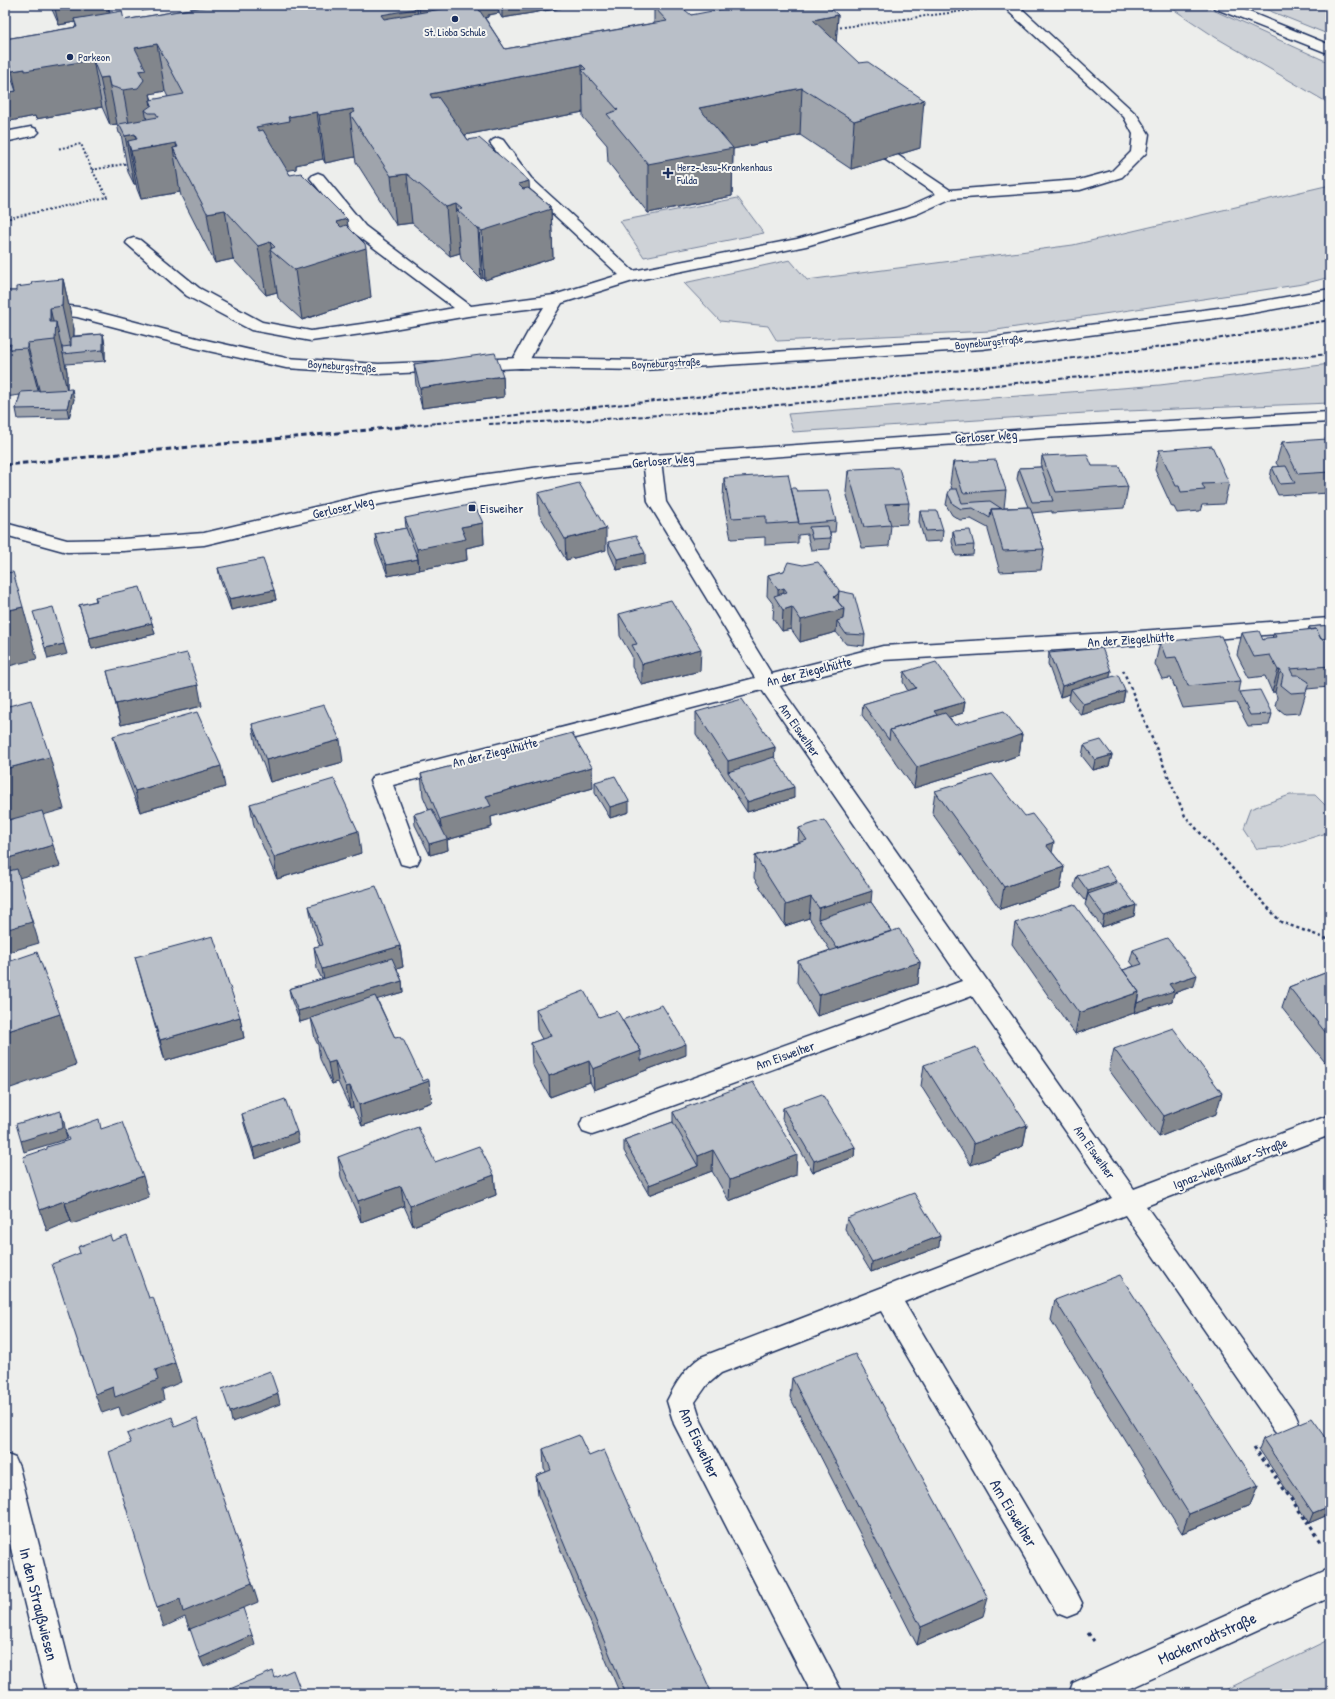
<svg xmlns="http://www.w3.org/2000/svg" width="1335" height="1699" viewBox="0 0 1335 1699" font-family="'Patrick Hand',sans-serif">
<style>
.green{fill:#ced2d7;stroke:#74809a}
.lines{fill:none;stroke-linecap:round;stroke-linejoin:round}
.service-casing{stroke:#1b2f5e;stroke-width:3}
.minor-casing{stroke:#1b2f5e;stroke-width:3}
.tertiary-casing{stroke:#1b2f5e;stroke-width:3}
.path-far2{stroke:#1b2f5e;stroke-width:2;stroke-dasharray:2 2;stroke-linecap:butt}
.path-far1{stroke:#1b2f5e;stroke-width:2.5;stroke-dasharray:3 3;stroke-linecap:butt}
.path{stroke:#1b2f5e;stroke-width:3;stroke-dasharray:3.5 3.5;stroke-linecap:butt}
.service{fill:#f6f6f2;fill-rule:evenodd}
.minor{fill:#f6f6f2;fill-rule:evenodd}
.tertiary{fill:#f6f6f2;fill-rule:evenodd}
.rail-far1{stroke:#1b2f5e;stroke-width:2;stroke-dasharray:4.5 2;stroke-linecap:butt}
.rail{stroke:#1b2f5e;stroke-width:3;stroke-dasharray:5.5 3;stroke-linecap:butt}
.wall{fill:#9fa4ac;stroke:#1b2f5e;fill-rule:evenodd}
.shaded-wall{fill:#82868c;stroke:#1b2f5e}
.building{fill:#b9bfc8;stroke:#1b2f5e}
.poi-dot{fill:#1b2f5e;stroke:#f6f6f2;stroke-width:1.5}
.labels{text-anchor:middle;dominant-baseline:central;stroke-width:4;stroke-linejoin:round;paint-order:stroke}
.far-poi-label{font-size:11px;fill:#1b2f5e;stroke:#f6f6f2;text-anchor:start}
.far-street-label{font-size:11px;fill:#1b2f5e;stroke:#f6f6f2}
.street-label{font-size:13px;fill:#1b2f5e;stroke:#f6f6f2}
.poi-label{font-size:13px;fill:#1b2f5e;stroke:#f6f6f2;text-anchor:start}
.near-street-label{font-size:16px;fill:#1b2f5e;stroke:#f6f6f2}
</style>
<rect width="100%" height="100%" fill="#edeeec"/>
<filter id="ink" filterUnits="userSpaceOnUse"><feTurbulence type="fractalNoise" baseFrequency=".025" numOctaves="2"/><feDisplacementMap in="SourceGraphic" scale="8" xChannelSelector="R" yChannelSelector="G"/><feConvolveMatrix kernelMatrix="1 2 1 2 8 2 1 2 1" color-interpolation-filters="sRGB"/></filter>
<g filter="url(#ink)">
<path class="green" d="M1167 5H1202L1330 63V104L1215 37Z
M1255 5H1330V35Z
M1330 185V277L1303 284 990 331 777 341 768 326 720 321 684 283 790 260 807 280 1073 245Z
M738 198 764 233 644 257 620 221Z
M1330 364V403L1101 412 793 432 788 414 1160 385Z
M1290 795H1315L1330 810V832L1281 847 1257 849 1243 828 1250 809Z
M1330 1639V1694H1217Z"/>
<g class="lines">
<defs>
<path id="service" d="M1009 5H1023L1021 8 1137 115 1149 134 1146 153 1122 177 1080 190 950 199 917 214 806 246 633 281 562 303 544 332 526 367 520 368 514 367 511 363 528 332 544 307 468 316 376 332 311 341 251 330 187 296 126 243 128 240 134 238 140 240 199 288 262 322 311 331 376 322 454 308 353 232 310 178 313 175 318 173 323 175 365 226 471 306 554 295 619 275 521 184 490 143 493 140 498 138 503 140 531 178 633 271 797 239 905 208 936 194 886 160 883 157 886 154 891 152 896 154 950 190 1079 180 1112 171 1131 152 1133 134 1124 117 1009 12 1007 9Z
M31 127 36 129 39 132 36 135 5 142V132Z
M1330 618V630L1110 647 883 660 767 689 760 687 757 682 760 677 883 646 1110 633Z"/>
<path id="minor" d="M1212 5H1232L1330 45V54L1214 8Z
M1330 289V299L1241 315 982 349 643 370 520 368 379 374 286 368 195 348 77 317 18 310 5 312V302L18 300 78 307 197 338 286 358 379 364 520 358 643 360 982 339 1241 305Z
M652 455 658 456 661 460 666 502 774 678 1134 1189 1330 1115V1135L1146 1206 1295 1414 1299 1423 1295 1432 1285 1435 1275 1432 1125 1215 904 1302 1077 1593 1082 1603 1077 1613 1067 1617 1057 1613 881 1311 721 1373 707 1385 695 1402 701 1421 843 1694H812L674 1424 667 1401C676 1383 685 1368 701 1357L1091 1207 1112 1198 972 996 601 1132 592 1135 583 1132 580 1125 583 1118 962 981 762 690 393 785 420 858 417 864 409 866 401 864 370 781 373 776 755 678 648 502 643 460 646 456Z
M5 1454 15 1458 19 1467 77 1694H47L5 1524Z"/>
<path id="tertiary" d="M1330 412V422L1043 438 652 465 555 475 458 490 370 506 204 545 123 551 67 552 5 535V523L67 540 123 539 204 533 370 494 458 478 555 465 652 455 1043 428Z
M1330 1568V1597L1118 1694H1069L1073 1683Z"/>
</defs>
<use href="#service" class="service-casing"/>
<use href="#minor" class="minor-casing"/>
<use href="#tertiary" class="tertiary-casing"/>
<path class="path-far2" d="M836 28 986 8
M92 170 129 163
M5 219 107 197 92 170 81 144 57 149
M5 233 8 241H5"/>
<path class="path-far1" d="M1123 670 1185 816 1281 922 1330 940"/>
<path class="path" d="M1254 1447 1322 1543
M1088 1633 1094 1641"/>
<use href="#service" class="service"/>
<use href="#minor" class="minor"/>
<use href="#tertiary" class="tertiary"/>
<path class="rail-far1" d="M489 424 591 420 713 411 1330 354
M398 427 1042 362 1186 344 1330 320"/>
<path class="rail" d="M5 465 409 426"/>
</g>
<path class="wall" d="M50 5H108L110 13 124 20 215 5H561V8L502 18 499 13 488 15V17L485 18 505 49 654 23V7L691 15H838L836 42 920 148 851 169 800 135 733 149 732 196 648 213 608 162 607 145 583 117V112L465 135 468 140 530 189 550 206V208L551 209 553 258 485 280 483 278 481 279 461 259 460 253 450 256 412 223 396 225 356 162 355 157 325 163 323 159 296 165V169L287 170 290 175 347 219 348 228 371 297 302 320 278 298 277 292 266 295 233 259 215 263 181 196 180 192 141 199 137 189 136 184H134L128 172 121 134 119 133 117 124 110 125 102 107 36 119 35 116 5 122V60L6 63 5 58V39L76 27 75 22 59 25ZM165 91 168 97 152 100 150 94Z
M63 279 74 329V336L103 334 105 345V361L66 364 67 372V389L74 399 69 418 18 419 16 409 20 395 5 397V291H16L31 285Z
M414 364 503 376 504 397 422 408 416 385Z
M1282 442 1330 444V493L1293 495 1292 494 1278 495 1270 478 1272 467H1279L1276 463Z
M1159 450 1229 483 1224 504 1202 505 1200 511 1177 513 1174 507H1172L1155 470Z
M1042 456 1092 466 1128 487 1124 508 1052 513V511L1032 513 1044 549 1041 570 1000 572 988 530V528L971 519 960 520 952 515 946 505 948 494 952 489 950 483 953 462 1006 490 1004 508 1028 507 1017 479 1019 468 1041 467Z
M848 471 909 503 907 524 891 525 889 546 862 548 846 492Z
M724 478 791 488 797 491 836 521 835 532H830L831 538 830 549 811 550 808 538V534L798 535V543L765 545V537L731 539 723 499Z
M538 493 606 550 566 560 539 514Z
M1330 503V515L1328 511Z
M920 511 943 530 942 541 925 542 919 522Z
M405 518 483 523 484 544 466 548 467 560 388 576 376 545 375 534 406 528Z
M953 531 974 545 973 555 956 556 952 542Z
M608 542 645 564 617 570 609 552Z
M218 568 274 590 276 600 231 610 220 579Z
M784 571 839 591 865 635 864 646 846 644 836 632 800 642 791 629 782 631 773 618 774 605 767 596 768 575Z
M95 597 152 623 155 634 92 649 79 605 96 601Z
M619 614 700 671 642 685 632 667V656L620 636Z
M1330 625V684L1329 687 1307 689 1300 713 1285 714 1275 706 1277 697 1275 692H1272L1265 676 1249 678 1237 655 1242 633 1263 640 1272 638 1274 633 1308 630 1309 627Z
M1160 642 1241 681 1239 692 1272 714 1269 725 1248 726 1236 703 1183 708 1171 678 1162 679 1155 664Z
M1049 653 1111 671 1109 678 1125 691 1123 702 1081 715 1069 700 1070 694 1060 697 1048 664Z
M107 671 202 706 121 725Z
M904 672 965 702 963 713 948 717 955 725 1022 734 1019 755 1005 760 914 788 862 715 863 704 908 691 903 682Z
M696 712 775 747 774 757 794 798 747 812 696 734Z
M252 724 343 762 270 782 256 745Z
M113 736 225 787 140 812 119 757Z
M535 743 593 788 491 817 492 827 447 840 448 850 430 855 415 825 414 814 429 810 423 796 421 774 535 745Z
M1084 745 1112 755 1109 766 1093 770 1082 756Z
M595 782 629 812 610 818 595 793Z
M935 791 1052 852 1064 867 1060 889 1000 909 932 813Z
M250 804 361 853 277 879 254 826Z
M799 828 871 902 891 931 920 962 918 984 817 1016 797 982 798 961 830 950 809 918 785 926 754 878 755 856 798 842Z
M1077 876 1117 884 1136 905 1134 916 1102 927 1085 905 1086 901 1074 887Z
M309 906 400 946 403 967 397 969 402 981 403 992 377 999 395 1038 432 1102 362 1126 353 1107 350 1108 338 1082 332 1084 320 1059 318 1045 315 1039 311 1018 300 1022 291 999 289 989 322 979 317 969 314 947 320 946 313 927Z
M1015 923 1123 970 1134 966 1130 961 1133 950 1194 986 1174 993 1172 1001 1134 1013 1075 1034 1012 944Z
M135 957 240 1017 244 1038 165 1061Z
M1330 971V1065L1328 1066 1282 1008 1289 987Z
M536 1009 599 1017 622 1020 686 1055 594 1090 590 1082 550 1097 532 1064 531 1043 542 1039 537 1030Z
M1114 1049 1216 1114 1159 1137 1109 1070Z
M924 1065 1027 1125 1023 1146 971 1165 921 1086Z
M783 1108 855 1147 854 1157 813 1172 782 1119Z
M673 1112 796 1175 729 1201 712 1171 649 1195 624 1151V1140L673 1122Z
M242 1114 299 1142 255 1159 244 1124Z
M338 1157 435 1162 494 1175 496 1195 413 1226 404 1206 361 1222 341 1177Z
M847 1218 939 1247 871 1272 845 1229Z
M1055 1300 1258 1486 1250 1505 1182 1533 1051 1320Z
M792 1378 983 1616 917 1645 790 1397Z
M1263 1439 1330 1443V1514L1309 1523 1259 1449Z
M543 1449 589 1456 712 1694H620L538 1495 536 1476 546 1472 544 1469Z"/>
<path class="shaded-wall" d="M54 5H108L110 16 74 19 75 22 59 25Z
M141 5H175L142 11Z
M367 5H417L418 25V55Z
M419 5H498L499 13 488 15V17L421 29Z
M502 5H561V8L502 18Z
M838 15 835 62 813 20Z
M157 44 165 91 150 94 154 113 152 105 150 100 152 113 145 110 149 132 135 134 138 150 176 143 178 159 173 148 180 192 141 199 131 151 128 141 136 184H134L125 136 131 135 123 90 135 48Z
M93 60 102 107 36 119 35 116 5 122V93L16 91 12 71 25 69Z
M582 65 583 112 434 141 430 94Z
M108 77 117 124 110 125 100 78Z
M802 88 800 135 733 149 732 196 648 213V164L699 108Z
M924 100 920 148 851 169 854 121Z
M353 109 354 120 350 114 355 157 325 163 319 115Z
M317 112 323 159 296 165V169L263 175 256 127 288 117Z
M407 174 412 223 396 225 391 176Z
M529 181 531 216 548 207 550 206V209H551L553 258 485 280 482 231 518 184Z
M456 204 460 253 450 256 446 207Z
M225 210 233 259 215 263 207 213Z
M347 219 351 252 366 248 371 297 302 320 295 270 336 222Z
M478 229H479L483 278 481 279Z
M270 242 272 250 270 249 277 292 266 295 258 246Z
M63 279 74 329 73 353H72L62 306Z
M50 308 55 330 56 322 67 372V390L55 340 50 322Z
M103 334 105 345V361L103 350Z
M27 343 40 393V398L27 348Z
M503 376 504 397 422 408 420 388Z
M72 389 74 399 69 418 67 408Z
M483 523 484 544 466 548 467 560 419 570 417 549 461 527Z
M606 529V550L566 560 565 539Z
M645 553V564L617 570V559Z
M418 559 419 570 388 576 386 565Z
M784 588 783 609 778 602V590Z
M274 590 276 600 231 610 229 599Z
M838 594 844 609 842 628 837 621 836 632 800 642 801 620Z
M23 607 37 659 5 667V611Z
M792 607 791 629 782 631 783 610Z
M152 623 155 634 92 649 89 638Z
M64 644 67 654 48 659 45 648Z
M701 649 700 671 642 685V664Z
M1278 670H1280L1275 692H1272Z
M1111 671 1109 682 1071 689 1070 694 1060 697 1062 686Z
M198 685 202 706 121 725 116 704Z
M1125 691 1123 702 1081 715 1083 704Z
M965 702 963 713 933 722 934 711Z
M1022 734 1019 755 1005 760 914 788 917 767Z
M340 740 343 762 270 782 266 760Z
M775 747 774 768 728 772V761Z
M1112 755 1109 766 1093 770 1095 760Z
M50 757 64 809 5 826V769Z
M221 766 225 787 140 812 135 791Z
M592 767 593 788 491 817 492 827 447 840 448 850 430 855 429 844 443 840 440 820 486 796Z
M794 787V798L747 812V802Z
M629 801V812L610 818V807Z
M358 831 361 853 277 879 274 857Z
M1054 842 1050 864 1046 845Z
M53 845 60 866 19 878 39 943 5 953V859Z
M1064 867 1060 889 1000 909 1004 887Z
M1117 881 1115 892 1088 894 1086 901 1088 891Z
M872 891 870 913 818 919 819 908Z
M811 897 809 918 785 926 786 905Z
M1136 905 1134 916 1102 927 1104 916Z
M400 946 403 967 326 990 322 969Z
M920 962 918 984 817 1016 819 995Z
M1197 975 1194 986 1174 993 1172 1001 1134 1013 1137 1003 1169 984Z
M402 981 403 992 300 1022 298 1011Z
M1139 992 1134 1013 1075 1034 1079 1013Z
M60 1014 76 1065 8 1089 5 1081V1032Z
M240 1017 244 1038 165 1061 160 1040Z
M686 1044V1055L594 1090 593 1069 641 1051Z
M335 1061 338 1082 332 1084 328 1063Z
M589 1061 590 1082 550 1097 549 1076Z
M429 1081 432 1102 362 1126 359 1105Z
M350 1086 353 1107 350 1108 346 1087Z
M1222 1093 1216 1114 1159 1137 1164 1116Z
M61 1111 64 1122 67 1139 24 1152 21 1141Z
M1027 1125 1023 1146 971 1165 974 1144Z
M297 1132 299 1142 255 1159 253 1148Z
M855 1147 854 1157 813 1172 814 1161Z
M713 1150 712 1171 649 1195V1185L698 1166V1156Z
M797 1155 796 1175 729 1201 730 1180Z
M494 1175 496 1195 413 1226 410 1206Z
M143 1176 149 1197 72 1224 65 1203Z
M401 1186 404 1206 361 1222 358 1201Z
M64 1201 71 1221 47 1231 40 1210Z
M940 1236 939 1247 871 1272 872 1262Z
M175 1363 181 1382 162 1390 164 1400 122 1417 119 1407 102 1413 95 1394Z
M278 1394 280 1404 232 1422 230 1412Z
M1258 1486 1250 1505 1182 1533 1189 1514Z
M1330 1506V1514L1309 1523 1313 1513Z
M252 1583 258 1602 190 1630 185 1617 164 1627 157 1608 180 1599Z
M988 1598 983 1616 917 1645 921 1627Z
M252 1635 255 1645 204 1667 200 1658Z"/>
<path class="building" d="M215 5H412L415 9 381 15 384 19 464 5H476L505 49 667 21 654 7 663 5H679L691 15 744 5H827L838 15 813 20 859 63 868 62 924 100 854 121 802 88 699 108 733 148 648 164 607 114 618 110 582 70 586 69 582 65 430 94 432 98 438 97 468 140 479 138 529 181 518 184 523 189 528 188 550 206 548 207 551 209 482 231 479 229H478L457 210 462 209 456 204 446 207 407 174 391 176 350 114 355 112 353 109 319 115 317 112 288 117 290 121 256 127 259 131 263 130 290 175 301 173 347 219 336 222 341 227 346 225 365 244 366 248 295 270 270 249 275 247 270 242 258 246 225 210 207 213 173 148 178 147 176 143 131 151 128 141 137 139 135 134 125 136 119 124 158 117 156 113H149L145 110 152 105 150 100 184 94 157 44 135 48 146 70 139 71 144 80 138 88 123 90 110 86 108 77 100 78 93 60 25 71V69L12 71 5 52V39L77 27 74 19 122 11 124 20Z
M5 60 16 91 5 93Z
M63 279 62 306 50 308V322H56L55 340 27 343V348L10 349 11 344 5 345V291H16V287L31 285 32 282Z
M103 334V350L63 354 62 347 71 346V337Z
M495 353 503 376 420 388 414 364Z
M72 389 67 408 16 409 21 392Z
M1327 439 1330 444V472L1298 474 1282 442Z
M1212 446 1229 483 1202 484 1205 490 1181 492 1179 486H1176L1159 450Z
M1087 454 1092 466H1119L1128 487 1056 492 1042 456Z
M996 460 1006 490 963 493 953 462Z
M1286 466 1295 483 1280 484 1272 467Z
M892 467 893 468H899L909 503 885 504 891 525 864 527 848 471 854 470V469Z
M1041 467 1053 501 1032 502 1019 468Z
M788 474 799 522 766 524V516L732 518 724 478Z
M579 483 606 529 565 539 538 493Z
M791 488H795L797 491 828 490 836 521 799 524Z
M950 489H957L962 503 990 501 1002 509H991L990 518 973 508 961 509 953 504 948 494Z
M474 504 483 523 461 527 466 539 417 549 405 518Z
M1030 507 1044 549 1003 551 991 509Z
M920 511H937L943 530 926 531Z
M828 526 831 538 812 539 809 527Z
M406 528 418 559 386 565 375 534Z
M970 530 974 545 957 546 953 531Z
M636 536 645 553 617 559 608 542Z
M263 559 274 590 229 599 218 568Z
M788 562 803 565 818 562 839 590 838 594 834 597 844 609 801 620 792 607 783 610 774 596 787 592 784 588 778 590 768 575 784 571Z
M13 572 23 607 5 611V573Z
M140 587 152 623 89 638 79 605 97 601 95 597Z
M839 591 854 594 865 635 846 634 837 621 843 619 844 609 838 602Z
M671 600 701 649 642 664 632 645 637 644 619 614Z
M53 607 64 644 45 648 33 612Z
M1330 625V638L1321 639 1316 629 1311 630 1309 627Z
M1316 629 1321 639 1330 638V666L1290 669 1293 675H1298L1309 682 1306 692 1291 693 1281 685 1283 675 1280 670H1278L1270 655 1254 657 1242 633 1259 631 1263 640 1266 638 1276 637 1274 633Z
M1221 636 1241 681 1188 686 1176 657 1166 658 1160 642Z
M1102 648 1111 671 1062 686 1049 653Z
M187 653 198 685 116 704 107 671Z
M936 662 965 702 934 711 937 715 890 730 889 740 863 704 916 688 904 672Z
M1118 675 1125 691 1083 704 1071 689Z
M1260 690 1272 714 1250 715 1239 692Z
M742 699 775 747 728 761 696 712Z
M31 700 50 757 5 769V707Z
M324 705 340 740 266 760 252 724Z
M1004 711 1022 734 1009 739 917 767 890 730 945 713 955 725Z
M197 712 221 766 135 791 113 736Z
M572 733 592 767 486 796 491 806 440 820 421 774 536 744 535 743Z
M1101 740 1112 755 1095 760 1084 745Z
M774 757 794 787 747 802 728 772Z
M992 774 1025 816 1032 814 1054 842 1046 845 1064 867 1004 887 935 791Z
M615 776 629 801 610 807 595 782Z
M334 779 358 831 274 857 250 804Z
M432 809 447 839 429 844 414 814Z
M42 811 53 845 5 859V821Z
M824 820 872 891 819 908 811 897 786 905 755 856 807 840 799 828Z
M1106 866 1117 881 1088 891 1077 876Z
M17 869 32 922 5 930V872Z
M1119 883 1136 905 1104 916 1088 894Z
M376 886 400 946 322 969 314 947 323 945 309 906Z
M871 902 891 931 837 948 818 919Z
M1074 904 1139 992 1079 1013 1015 923Z
M899 929 920 962 819 995 798 961Z
M213 936 240 1017 160 1040 135 957Z
M1167 938 1197 975 1169 984 1174 991 1137 1003 1139 992 1123 970 1142 964 1133 950Z
M37 952 60 1014 5 1032V963Z
M392 958 402 981 298 1011 289 989Z
M1330 971V1038L1289 987Z
M584 991 599 1017 617 1011 641 1051 593 1069 589 1061 549 1076 531 1043 551 1036 536 1009Z
M375 996 395 1038 400 1037 401 1039H403L423 1081 428 1079 429 1081 359 1105 350 1086 346 1087 335 1061 328 1063 317 1038 319 1037 311 1018Z
M662 1005 686 1044 641 1061V1051L622 1020Z
M1173 1028 1222 1093 1164 1116 1114 1049Z
M976 1047 1027 1125 974 1144 924 1065Z
M753 1082 797 1155 730 1180 713 1150 698 1156 673 1112Z
M822 1094 855 1147 814 1161 783 1108Z
M285 1099 297 1132 253 1148 242 1114Z
M61 1111 63 1128 21 1141 16 1124Z
M99 1119 101 1129 122 1122 143 1176 65 1203 64 1201 40 1210 23 1157 47 1149V1147L69 1140 65 1131Z
M673 1122 698 1166 649 1185 624 1140Z
M418 1127 435 1162 479 1146 494 1175 410 1206 401 1186 358 1201 338 1157Z
M914 1193 940 1236 872 1262 847 1218Z
M110 1235 112 1241 127 1235 149 1298 153 1297 175 1363 155 1370 158 1380 115 1397 113 1387 95 1394 52 1264 80 1253 78 1247Z
M1120 1275 1258 1486 1189 1514 1055 1300Z
M855 1354 988 1598 921 1627 792 1378Z
M270 1371 278 1394 230 1412 222 1389Z
M172 1417 175 1427 197 1418 252 1583 183 1612 180 1599 157 1608 109 1452 131 1443 127 1434Z
M1312 1418 1330 1443V1506L1313 1513 1263 1439Z
M579 1435 589 1456 604 1450 712 1694H626L536 1476 551 1470 543 1449Z
M243 1608 252 1635 200 1658 190 1629Z
M293 1670 302 1694H218L273 1671 275 1678Z"/>
</g>
<g class="poi-dot">
<circle cx="455" cy="19" r="4"/>
<circle cx="70" cy="57" r="4"/>
<path d="M666 167h4v4h4v4h-4v4h-4v-4h-4v-4h4z"/>
<rect x="468" y="504" width="8" height="8" rx="2"/>
</g>
<g class="labels">
<g class="far-poi-label">
<text x="455" y="32" text-anchor="middle">St. Lioba Schule</text>
<text x="78" y="57">Parkeon</text>
<text x="677" y="167">Herz-Jesu-Krankenhaus<tspan x="677" dy="13">Fulda</tspan></text>
</g>
<g class="far-street-label">
<text transform="translate(989 342) rotate(-6)">Boyneburgstraße</text>
<text transform="translate(666 363) rotate(-3)">Boyneburgstraße</text>
<text transform="translate(342 366) rotate(4)">Boyneburgstraße</text>
</g>
<g class="street-label">
<text transform="translate(986 436) rotate(-4)">Gerloser Weg</text>
<text transform="translate(663 460) rotate(-5)">Gerloser Weg</text>
<text transform="translate(343 507) rotate(-13)">Gerloser Weg</text>
<text transform="translate(1131 639) rotate(-4)">An der Ziegelhütte</text>
<text transform="translate(809 671) rotate(-14)">An der Ziegelhütte</text>
<text transform="translate(800 730) rotate(55)">Am Eisweiher</text>
<text transform="translate(495 752) rotate(-14)">An der Ziegelhütte</text>
<text transform="translate(785 1055) rotate(-20)">Am Eisweiher</text>
<text transform="translate(1095 1152) rotate(55)">Am Eisweiher</text>
<text transform="translate(1230 1163) rotate(-21)">Ignaz-Weißmüller-Straße</text>
</g>
<g class="poi-label">
<text x="480" y="508">Eisweiher</text>
</g>
<g class="near-street-label">
<text transform="translate(700 1443) rotate(65)">Am Eisweiher</text>
<text transform="translate(1014 1513) rotate(59)">Am Eisweiher</text>
<text transform="translate(39 1604) rotate(76)">In den Straußwiesen</text>
<text transform="translate(1207 1638) rotate(-24)">Mackenrodtstraße</text>
</g>
</g>
<rect width="1335" height="1699" fill="none" stroke="#f6f6f2" stroke-width="20"/>
<rect x="10" y="10" width="1315" height="1679" fill="none" stroke="#1b2f5e" stroke-width="1.5" filter="url(#ink)"/>
</svg>
